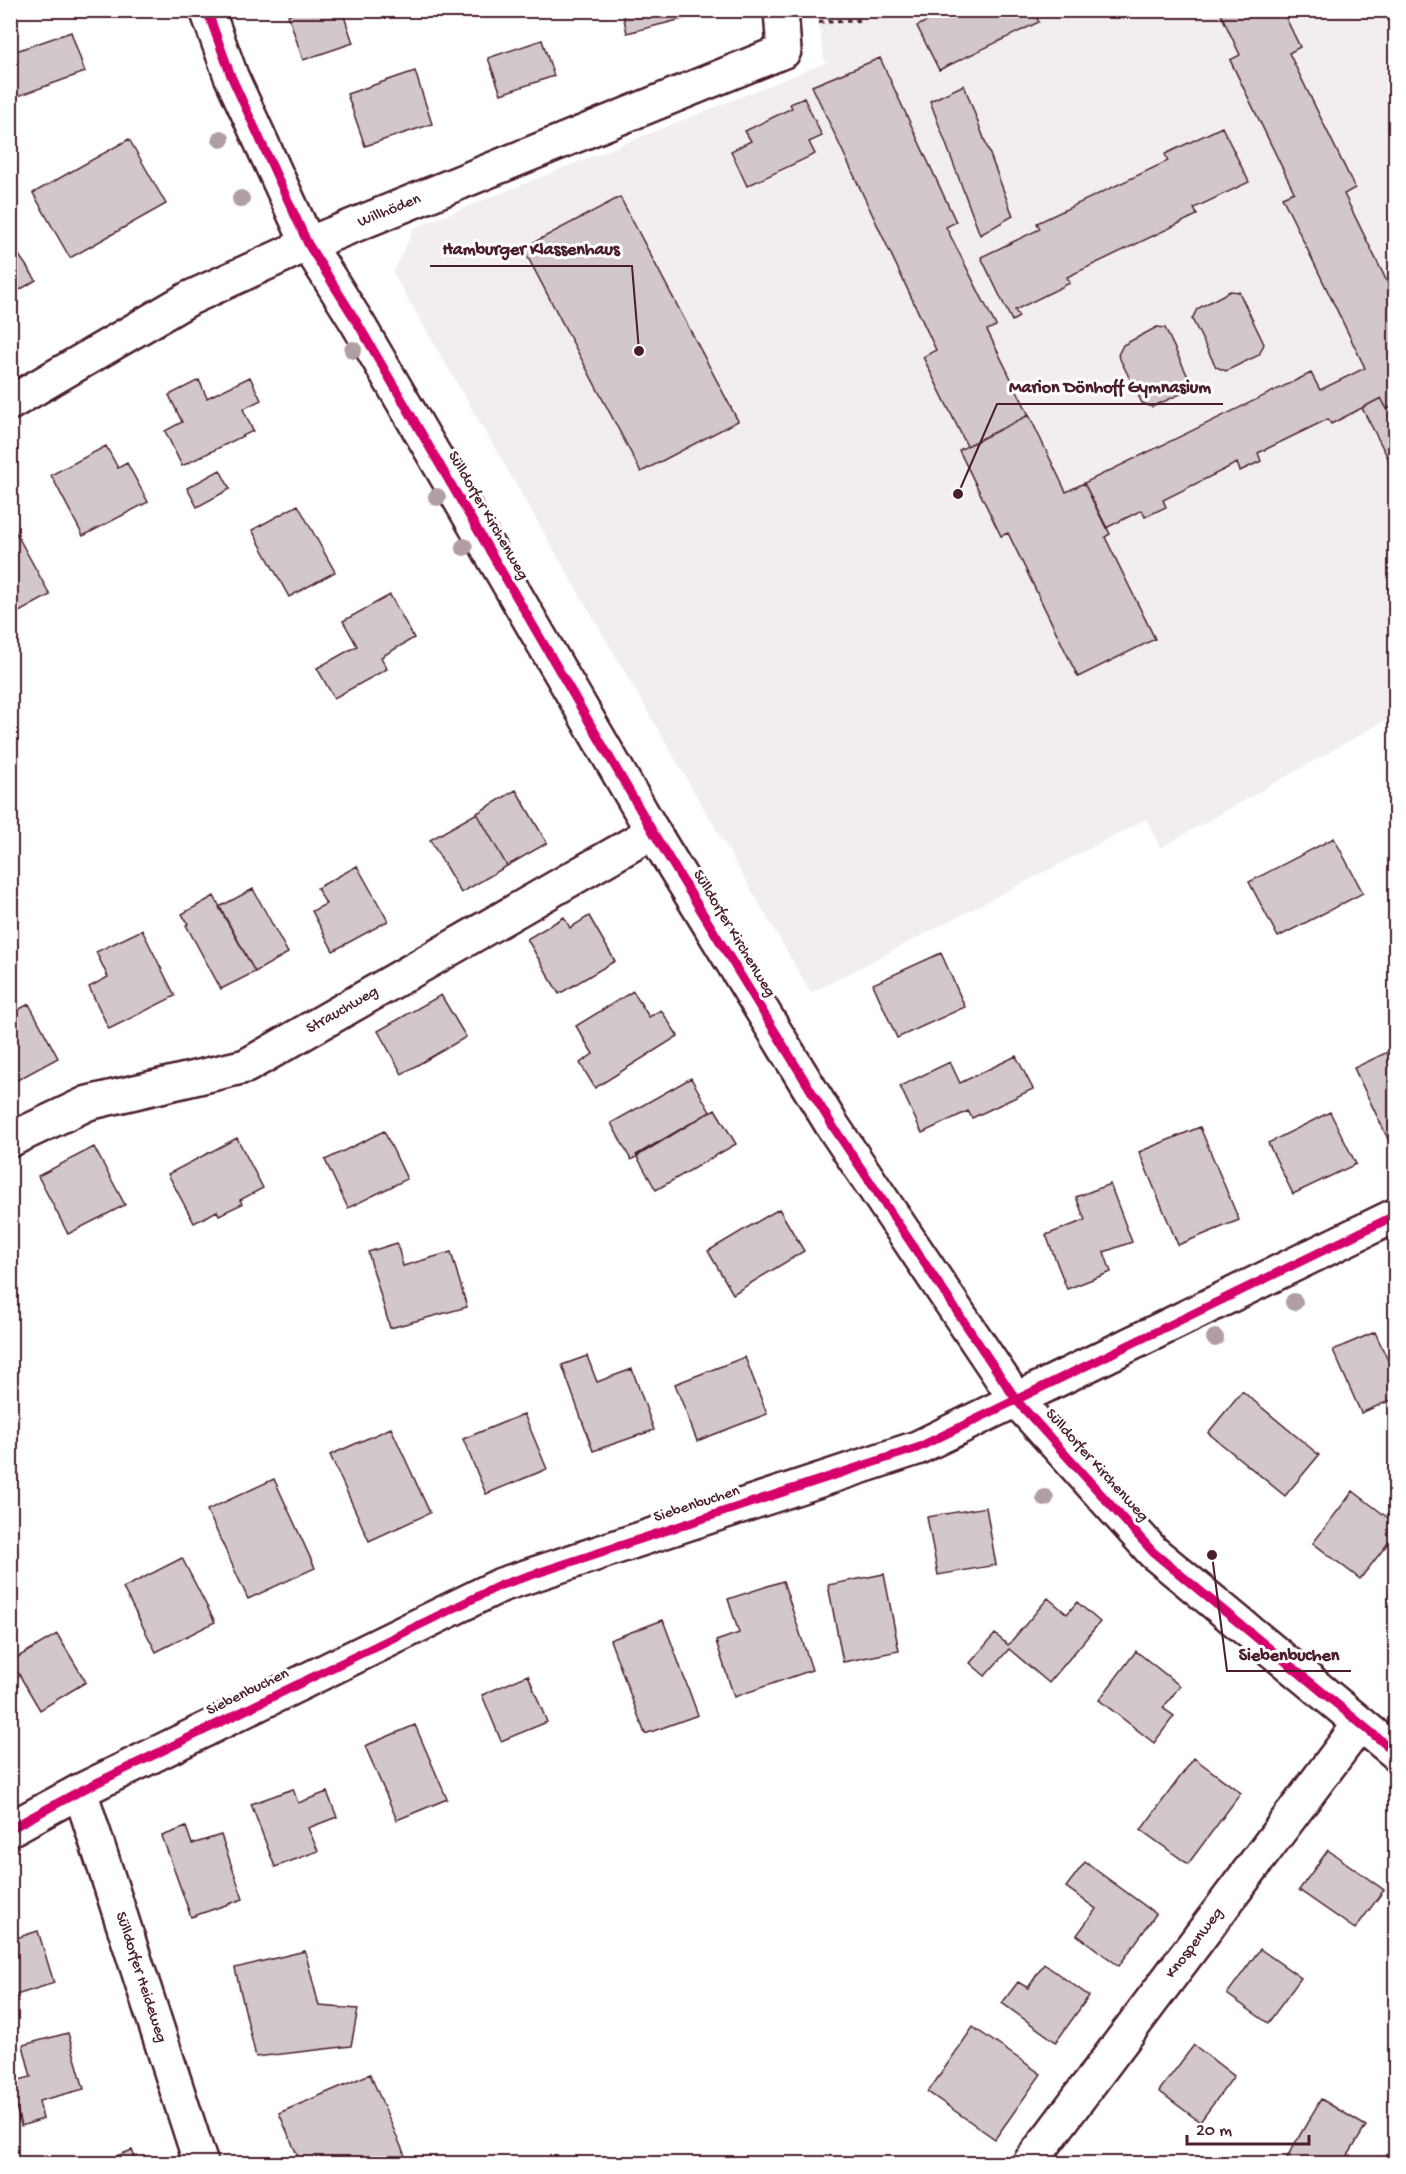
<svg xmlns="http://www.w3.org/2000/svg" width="1406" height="2174" viewBox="0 0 1406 2174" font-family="'Gochi Hand',sans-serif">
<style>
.built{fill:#f2eeef}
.building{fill:#d2c7cb;stroke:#4a1f2b;stroke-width:1.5}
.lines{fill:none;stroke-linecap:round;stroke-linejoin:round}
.service-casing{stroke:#4a1f2b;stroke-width:27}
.minor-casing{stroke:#4a1f2b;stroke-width:38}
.tertiary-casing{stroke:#4a1f2b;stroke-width:38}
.path{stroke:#4a1f2b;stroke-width:4;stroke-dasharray:4.5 4.5;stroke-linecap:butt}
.service{stroke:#fff;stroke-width:22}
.minor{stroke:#fff;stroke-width:33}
.tertiary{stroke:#fff;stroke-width:33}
.cycleway-casing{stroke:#fff;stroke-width:13}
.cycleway{stroke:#d6006c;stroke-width:9}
.tree{fill:#b19ea3}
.labels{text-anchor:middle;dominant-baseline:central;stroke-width:6;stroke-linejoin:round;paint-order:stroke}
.street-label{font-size:16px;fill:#4a1f2b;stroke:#fff}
.leader{fill:none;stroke:#4a1f2b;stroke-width:2}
.callout-dot{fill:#4a1f2b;stroke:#fff;stroke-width:2}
.callout-label{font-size:18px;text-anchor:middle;font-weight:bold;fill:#4a1f2b;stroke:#fff;stroke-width:6;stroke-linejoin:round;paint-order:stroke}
</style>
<rect width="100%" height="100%" fill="#fff"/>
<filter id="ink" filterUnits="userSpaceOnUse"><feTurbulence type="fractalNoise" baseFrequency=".0167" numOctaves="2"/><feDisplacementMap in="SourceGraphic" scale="12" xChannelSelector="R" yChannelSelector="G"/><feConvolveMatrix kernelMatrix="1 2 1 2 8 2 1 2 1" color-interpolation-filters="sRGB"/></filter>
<g filter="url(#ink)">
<path class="built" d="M816 11H1395V715L1160 848 1146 819 811 993 393 273 414 228 825 63Z"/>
<path class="building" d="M302 10H342L353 43 303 60 288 15Z
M622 10H705L706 13 627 33Z
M950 10H1040L1034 13 1039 22 939 70 917 26Z
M1219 10H1282L1300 47 1289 53 1355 188 1344 194 1396 300V405L1387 409 1381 398 1331 424 1328 419 1258 453 1261 461 1240 471 1237 463 1163 500 1166 507 1145 517 1142 510 1106 528 1084 483 1311 373 1320 390 1365 368 1282 197 1294 192 1230 60 1240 55Z
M71 32 85 72 10 99V53Z
M542 40 554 76 501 94 488 58Z
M880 58 956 222 946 227 996 326 987 330 1029 415 967 446 923 357 936 350 812 86Z
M415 71 432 124 365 146 347 94Z
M964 85 1013 216 980 235 930 101Z
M804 98 822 136 809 142 815 154 747 186 731 151 751 141 745 131 792 108 790 104Z
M1222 127 1249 182 1194 208 1197 215 1067 277 1070 283 1015 310 1019 317 1012 321 981 257 1040 229 1037 223 1168 161 1165 154Z
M129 139 166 204 70 258 33 193Z
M620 197 738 421 641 472 523 248Z
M10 242 36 280 10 296Z
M1230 291 1239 292 1264 344 1259 355 1226 371 1216 367 1192 319 1197 309Z
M1157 327 1165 328 1190 381 1185 392 1152 407 1142 403 1118 355 1123 345Z
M250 377 261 400 243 409 253 431 182 466 165 431 182 422 169 395 199 380 207 398Z
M1381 398 1387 409 1396 405V473L1362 408Z
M1029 415 1066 492 1084 483 1110 534 1105 537 1155 639 1078 677 1008 533 1001 536 959 450Z
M106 446 118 468 127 463 148 502 83 536 51 475Z
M220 470 230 489 197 507 187 488Z
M298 505 335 572 289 597 252 530Z
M10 522 50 595 10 617Z
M390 595 414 638 381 657 387 669 334 698 317 668 357 646 343 621Z
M516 790 547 843 507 866 477 813Z
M477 813 507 866 461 893 430 840Z
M1334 838 1363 893 1278 937 1249 882Z
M357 866 388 921 333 951 312 911 326 904 317 888Z
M253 889 288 953 255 972 219 907Z
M214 896 255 972 221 989 186 925 188 924 182 914Z
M589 916 615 961 559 994 527 939 564 917 570 928Z
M142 930 175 996 109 1029 89 987 108 977 96 952Z
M941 953 965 1007 897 1038 873 984Z
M633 991 649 1017 661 1010 678 1036 595 1088 580 1063 593 1054 576 1026Z
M441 995 466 1037 402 1074 378 1031Z
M29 1004 58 1058 10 1084V1014Z
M1396 1048V1136L1388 1139 1354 1068Z
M1016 1056 1033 1089 972 1118 968 1111 922 1133 900 1086 950 1062 960 1083Z
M691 1078 710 1112 631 1160 611 1123Z
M715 1109 736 1144 656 1190 636 1155Z
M1330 1112 1356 1164 1293 1194 1268 1143Z
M1200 1127 1239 1220 1178 1245 1139 1152Z
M384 1131 407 1179 348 1208 325 1160Z
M237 1138 263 1188 240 1200 242 1204 219 1215 217 1211 194 1223 168 1174Z
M94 1147 125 1205 68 1234 38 1176Z
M1110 1184 1132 1242 1104 1252 1111 1272 1067 1289 1046 1235 1085 1220 1076 1197Z
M779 1209 804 1251 733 1294 708 1251Z
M397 1243 403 1266 451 1252 467 1307 390 1328 368 1252Z
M1375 1332 1396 1378V1398L1361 1413 1333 1350Z
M587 1356 597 1382 632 1369 654 1430 593 1451 562 1365Z
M745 1357 767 1414 697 1441 675 1384Z
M1242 1391 1319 1455 1285 1496 1208 1433Z
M524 1414 547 1469 486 1494 463 1439Z
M391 1428 430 1513 369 1541 330 1455Z
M274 1479 315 1568 248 1599 207 1510Z
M1353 1491 1396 1524V1533L1360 1579 1313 1543Z
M986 1507 996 1565 938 1575 927 1517Z
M182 1558 215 1622 156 1652 123 1588Z
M884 1574 899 1651 843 1662 828 1585Z
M783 1581 812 1670 734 1697 716 1641 739 1633 728 1599Z
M1048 1598 1067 1614 1077 1602 1100 1622 1049 1683 1009 1649 985 1676 970 1663 995 1634 1008 1645Z
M663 1620 698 1715 645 1734 610 1640Z
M57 1634 86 1682 40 1710 11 1661Z
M1136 1651 1180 1686 1163 1708 1174 1716 1154 1743 1099 1700Z
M528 1675 547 1722 501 1741 482 1695Z
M415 1725 447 1799 397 1820 365 1746Z
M1194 1758 1241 1793 1188 1864 1141 1830Z
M293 1789 298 1803 327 1792 337 1817 308 1828 318 1851 275 1867 251 1804Z
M186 1827 192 1844 221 1835 243 1899 191 1917 162 1836Z
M1328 1850 1384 1890 1355 1929 1299 1890Z
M1085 1862 1156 1914 1119 1966 1077 1935 1096 1909 1066 1887Z
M38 1931 54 1983 10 1997V1940Z
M1260 1949 1301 1978 1268 2023 1227 1994Z
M305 1951 319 2006 358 2009 351 2046 256 2057 235 1968Z
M1044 1964 1089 1996 1056 2042 1002 2003 1018 1982 1028 1988Z
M973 2027 1041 2074 995 2139 928 2092Z
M68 2033 84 2089 39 2101 43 2119 21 2126 10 2082 31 2077 23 2045Z
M1194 2045 1234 2076 1200 2122 1159 2091Z
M370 2074 406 2158 393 2164H301L279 2113Z
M1321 2099 1366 2126 1343 2164H1297L1287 2157Z
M132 2150 137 2164H96Z"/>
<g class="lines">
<defs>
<path id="service" d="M1395 2164 1396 2163"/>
<g id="minor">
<path id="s1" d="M10 403 190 298 308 244 784 51 781 10"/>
<path id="s2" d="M10 1140 88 1103 246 1066 653 832"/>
<path id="s3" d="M80 1791 201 2164"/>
<path d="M10 1829 80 1791 501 1585 917 1448 1396 1215"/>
<path id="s4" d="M1029 2164 1360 1724"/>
</g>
<path id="tertiary" d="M207 10 231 76 308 244 358 324 653 832 832 1125 1017 1401 1153 1552 1396 1753"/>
</defs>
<use href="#service" class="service-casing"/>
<use href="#minor" class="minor-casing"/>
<use href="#tertiary" class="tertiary-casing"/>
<path class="path" d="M819 22 863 20"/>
<use href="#service" class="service"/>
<use href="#minor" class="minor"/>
<use href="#tertiary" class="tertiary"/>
<defs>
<path id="cycleway" d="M207 10 231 76 308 244 358 324 653 832 832 1125 1017 1401 1153 1552 1396 1753
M10 1829 80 1791 501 1585 917 1448 1396 1215"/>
</defs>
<use href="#cycleway" class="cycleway-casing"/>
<use href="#cycleway" class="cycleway"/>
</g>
<g class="tree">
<circle cx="221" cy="139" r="9"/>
<circle cx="241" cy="199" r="9"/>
<circle cx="353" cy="350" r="9"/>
<circle cx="437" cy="497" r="9"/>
<circle cx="464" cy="547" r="9"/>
<circle cx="1294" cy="1302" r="9"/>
<circle cx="1215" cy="1338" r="9"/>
<circle cx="1045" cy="1498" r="9"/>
</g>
</g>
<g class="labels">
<g class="street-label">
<text stroke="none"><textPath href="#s1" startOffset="426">Willhöden</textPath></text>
<text transform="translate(487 516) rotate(60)">Sülldorfer Kirchenweg</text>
<text transform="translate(733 934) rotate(59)">Sülldorfer Kirchenweg</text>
<text stroke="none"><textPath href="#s2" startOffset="360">Strauchweg</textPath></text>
<text transform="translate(1096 1466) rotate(48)">Sülldorfer Kirchenweg</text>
<text transform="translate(697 1505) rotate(-18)">Siebenbuchen</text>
<text transform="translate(248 1693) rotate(-26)">Siebenbuchen</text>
<text stroke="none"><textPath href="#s4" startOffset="276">Knospenweg</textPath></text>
<text stroke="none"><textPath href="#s3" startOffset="196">Sülldorfer Heideweg</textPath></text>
</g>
</g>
<path class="leader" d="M639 351L632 266H430M958 494L997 404H1223M1212 1555L1227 1671H1351"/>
<g class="callout-dot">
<circle cx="639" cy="351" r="6"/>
<circle cx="958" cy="494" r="6"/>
<circle cx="1212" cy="1555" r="6"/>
</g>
<g class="callout-label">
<text x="531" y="254">Hamburger Klassenhaus</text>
<text x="1110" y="392">Marion Dönhoff Gymnasium</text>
<text x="1289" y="1660">Siebenbuchen</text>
</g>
<rect width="1406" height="2174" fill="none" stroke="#fff" stroke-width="36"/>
<rect x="18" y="18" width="1370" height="2138" fill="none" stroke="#4a1f2b" stroke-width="2" filter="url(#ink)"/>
<path d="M1187 2135v9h122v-9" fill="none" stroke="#4a1f2b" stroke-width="3"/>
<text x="1196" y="2135" font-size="18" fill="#4a1f2b" stroke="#ffffff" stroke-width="4.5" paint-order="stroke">20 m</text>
</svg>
